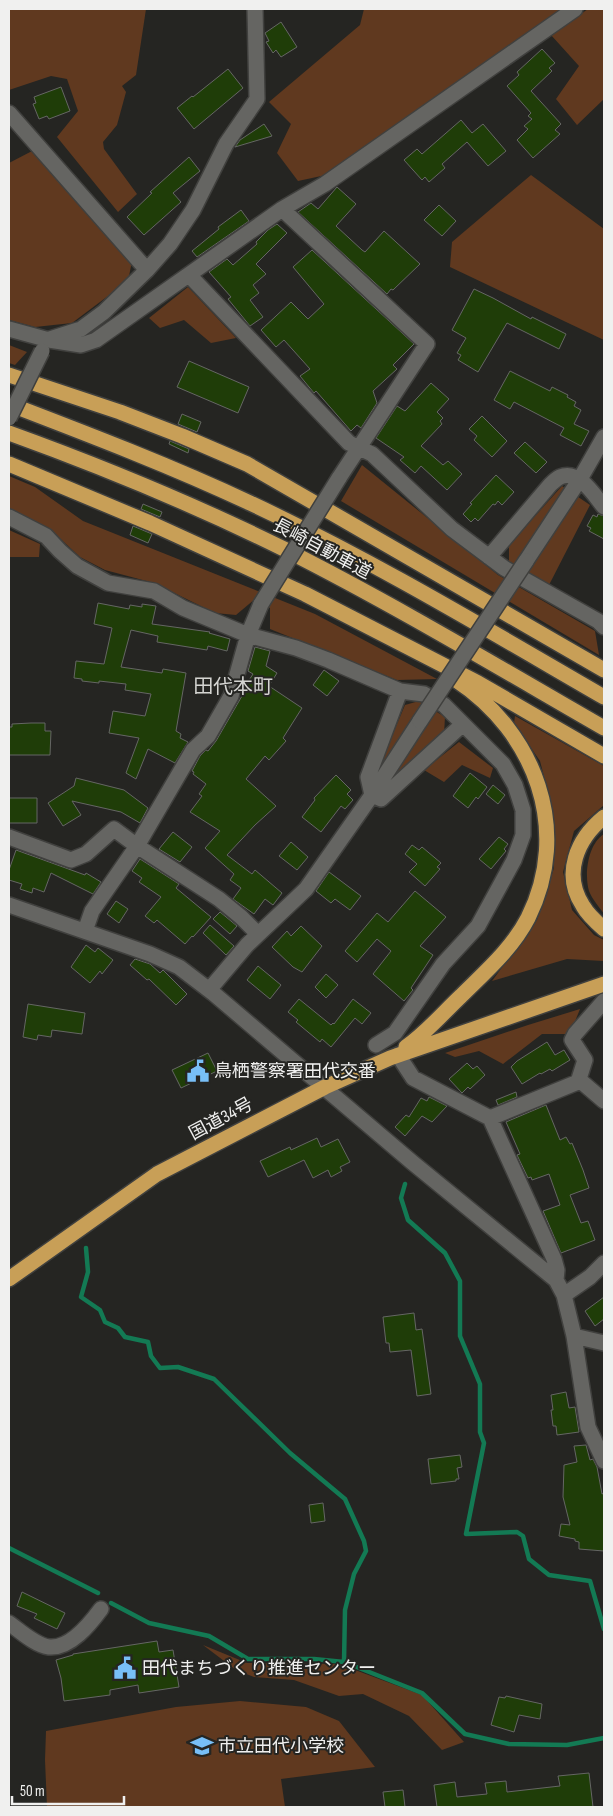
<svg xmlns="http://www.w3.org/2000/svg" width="613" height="1816" viewBox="0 0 613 1816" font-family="'Sofia Sans Condensed','Noto Sans JP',sans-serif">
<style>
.green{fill:#60391f}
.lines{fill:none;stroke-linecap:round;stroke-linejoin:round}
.stream{stroke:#137a54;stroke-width:4.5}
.building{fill:#1f3d08;stroke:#656664}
.minor-casing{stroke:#40403e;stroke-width:18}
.highway-casing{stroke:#40403e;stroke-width:18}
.minor{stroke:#656562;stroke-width:15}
.highway{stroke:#c89f57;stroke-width:15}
.minor-bridge-casing{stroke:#40403e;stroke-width:18;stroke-linecap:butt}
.minor-bridge{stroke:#656562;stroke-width:15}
.labels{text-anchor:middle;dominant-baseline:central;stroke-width:4;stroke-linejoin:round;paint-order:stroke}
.street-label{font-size:18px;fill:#f0f0ef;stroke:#252522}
.poi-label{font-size:18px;fill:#f0f0ef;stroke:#252522;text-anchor:start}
.quarter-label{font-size:20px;fill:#d4d4d1;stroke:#252522}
</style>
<rect width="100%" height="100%" fill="#252522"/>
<path class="green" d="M9 9H146L136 75 122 86 126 92 117 125 103 142 104 149 137 194 118 212 57 137 78 111 67 79 51 76 9 90Z
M364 9H569L326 175 298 181 277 153 291 124 269 102 360 25Z
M588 9H604V99L577 125 556 99 579 66 551 35Z
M34 150 132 261 128 281 72 323 35 327 9 320V163Z
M531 175 604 229V340L450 267 452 242Z
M188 287 236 338 211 343 184 320 160 328 149 318Z
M9 345 27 352 15 365 9 363Z
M362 465 498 575 595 631 599 655 341 501Z
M9 476 35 487 83 521 315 614 437 679 397 680 270 629V608L255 599 236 615 215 613 154 583 105 570 80 557 53 532 9 508Z
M562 486 590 505 549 585 509 564V545Z
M9 530 40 544 39 557H9Z
M419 701 445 717 444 734 385 787 375 776 405 705Z
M515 716 604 766V805L574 831 563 872 572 910 594 935 604 940V961L567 959 492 981 537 920 554 868 553 811 540 761 514 723Z
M459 742 493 768 490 778 462 765 444 782 424 770Z
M604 834V914C600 908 592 899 589 891 584 874 588 844 604 834Z
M580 1009 570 1034H542L503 1064 479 1051 455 1057 445 1053 528 1025Z
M203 1645 247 1663 339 1664 422 1695 464 1742 442 1750 409 1716 363 1694 339 1696 294 1680 254 1677 236 1670Z
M240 1701 306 1707 339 1721 375 1767 281 1779 285 1807H47L45 1760 46 1731 176 1707Z"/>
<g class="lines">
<path class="stream" d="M405 1184 401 1198 408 1220 445 1253 460 1281V1336L480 1384V1432L484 1443 466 1534 517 1532 523 1536 529 1559 549 1575 590 1581 604 1629
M86 1248 88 1272 81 1297 100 1310 105 1322 118 1328 125 1337 148 1342 151 1356 160 1368 178 1367 214 1379 290 1453 345 1499 364 1541 366 1551 354 1574 345 1610 344 1662 422 1693 465 1734 509 1744 567 1745 604 1738
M9 1548 98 1593
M111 1603 149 1623 209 1636 248 1659H314L344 1662"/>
</g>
<path class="building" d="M281 22 297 47 281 57 276 50 273 53 266 42 269 41 265 33Z
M542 49 555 63 549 68 552 71 531 91 561 124 555 130 560 134 533 158 517 140 528 129 524 126 532 119 528 116 531 113 507 86 519 75 517 72Z
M228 69 243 88 194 129 177 108 192 96 193 97Z
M61 87 70 111 49 119 47 116 39 119 33 104 36 103 34 97Z
M461 120 472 133 483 124 506 151 488 166 467 142 442 164 445 168 429 182 425 177 422 180 404 160 417 149 422 154Z
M264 124 272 136 235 147 240 140Z
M189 157 200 171 173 193 181 202 144 235 127 217 152 193 150 192Z
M337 187 356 204 336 226 362 250 365 252 384 231 420 264 393 290 391 289 387 294 298 212 311 203 318 209Z
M439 205 456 221 442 236 424 220Z
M241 210 249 221 197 257 192 251 219 229 218 227Z
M277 224 287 233 256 264 266 274 253 285 259 293 250 300 263 317 250 326 228 299 231 297 209 272 227 259 233 265 257 244 256 242 268 230Z
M312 250 414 344 393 365 397 369 373 391 377 403 361 428 357 425 351 431 316 391 314 393 300 376 310 369 284 340 276 347 261 330 291 302 308 319 324 304 293 267Z
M474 289 493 298 531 319 532 317 566 334 559 349 507 323 478 372 458 360 461 355 457 353 466 338 452 330Z
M189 361 249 387 238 413 177 387Z
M510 371 550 391 552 387 568 395 567 397 576 402 574 406 581 410 574 424 589 431 581 446 560 435 564 428 514 402 510 409 494 400Z
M431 383 449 399 437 412 443 418 440 421 442 424 421 446 443 465 448 461 462 474 447 490 421 466 415 473 400 460 404 457 376 438 397 406 405 411Z
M182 414 201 422 197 432 178 424Z
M482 416 507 441 492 457 474 440 477 436 469 429Z
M170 441 189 449 188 453 169 444Z
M525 442 547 462 536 473 514 453Z
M496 475 514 492 502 505 498 501 495 505 493 504 478 521 475 518 471 522 463 514 472 504 470 503Z
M143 504 162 512 160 517 141 509Z
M598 514 604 516V539L589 531 591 528 587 526 593 515 597 517Z
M133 526 152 534 148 543 130 535Z
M98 603 129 609 130 605 142 607V604L156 606 152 624 210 632 209 633 230 639 227 651 208 646 207 650 157 642 158 636 131 630 121 667 162 673 163 669 186 673 176 731 181 734 180 738 188 742 175 763 148 749 136 779 126 773 139 738 109 733 113 711 145 716 151 694 125 690 126 684 99 681V683L82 681V679L74 678 76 661 104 664 112 628 94 624Z
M255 647 270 651 266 666 277 673 269 686 302 708 283 738 286 741 269 760 265 756 246 779 276 806 255 825 227 855 252 874 255 870 282 893 273 905 265 899 254 914 233 899 241 888 230 880 234 874 205 848 220 831 190 812 202 796 199 794 206 784 193 774 194 772 192 771 200 756 206 750 208 751 216 741 246 689 244 688 253 674 248 671Z
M324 670 339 681 327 696 313 685Z
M31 723H45V731H51L50 755H9V727H12V724Z
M470 773 487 787 478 799 476 797 468 808 453 796Z
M336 775 351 790 347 794 353 800 345 809 341 806 321 832 302 817 315 800 314 798Z
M76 778 124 790 148 808 140 823 121 812 72 801 81 815 63 826 48 803 74 786Z
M493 785 505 795 498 804 486 794Z
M9 798H37V823H9Z
M173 832 192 847 180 862 159 849Z
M499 837 508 844 504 849 506 851 491 869 479 859Z
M291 842 308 857 297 870 279 856Z
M412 845 419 850 422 847 441 863 437 867 440 869 425 886 409 872 417 864 405 854Z
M16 850 85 875 86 873 101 882 93 894 51 873 44 892 33 888 32 893 20 889 22 884 9 880V870Z
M140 859 179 884 176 888 211 917 193 937 192 936 185 944 157 920 154 923 145 916 161 897 139 882 142 878 132 871Z
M329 872 361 896 350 910 335 899 331 903 316 891Z
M415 891 446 917 420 946 433 955 411 988 413 990 404 1001 373 974 391 951 377 939 357 962 345 951 377 913 388 922Z
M116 901 128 909 119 923 107 914Z
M220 912 237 926 230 934 213 919Z
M210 925 234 946 226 955 203 933Z
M301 926 322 946 302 972 293 967 272 947 287 931 291 936Z
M86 945 95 952 98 948 113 960 102 974 100 971 90 983 71 967Z
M135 959 150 964 160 973 163 970 187 994 176 1005 149 979 147 980 130 965Z
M258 966 281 985 270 999 247 980Z
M326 974 338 985 326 998 315 987Z
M299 999 331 1025 333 1023 334 1024 353 999 371 1013 362 1024 355 1018 331 1047 322 1039 320 1042 296 1022 298 1020 288 1012Z
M28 1004 85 1013 82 1034 52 1030 51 1037 38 1035 37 1040 23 1037Z
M547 1042 555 1055 564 1050 570 1060 552 1071 550 1069 541 1074 540 1073 522 1084 511 1067 517 1061Z
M208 1053 217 1071 181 1088 172 1070Z
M467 1063 473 1069 477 1066 485 1075 470 1089 468 1087 462 1093 449 1079Z
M516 1092 517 1097 498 1105 496 1100Z
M429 1097 447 1106 432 1122 422 1116 405 1136 395 1127 406 1115 409 1117 421 1098 427 1101Z
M546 1105 560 1140 566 1137 570 1144 572 1143 583 1170 589 1188 570 1195 581 1223 588 1221 595 1240 561 1253 543 1211 560 1205 549 1174 532 1180 531 1177 528 1178 517 1155 520 1154 506 1122Z
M317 1138 321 1147 338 1139 350 1162 340 1167 342 1171 331 1177 328 1170 313 1178 304 1160 268 1177 260 1161 290 1147 291 1150Z
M604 1297V1319L595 1326 585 1311Z
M414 1313 416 1330 422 1329 431 1394 417 1396 411 1350 390 1352 389 1343H386L383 1317Z
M566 1392 569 1408 575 1407 579 1432 557 1435 556 1426H553L551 1410H553L551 1395Z
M586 1445 590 1460 593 1459 597 1467 602 1494 604 1493V1551L579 1549V1542L575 1541V1539L559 1536 561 1524 570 1525 563 1497 564 1465 577 1462 574 1446Z
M460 1455 462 1467 457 1468 459 1479H456V1481L431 1484 428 1459Z
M323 1503 325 1521 311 1523 309 1505Z
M22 1592 65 1613 57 1629 34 1618 37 1614 17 1606Z
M157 1641 159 1652 173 1650 179 1687 139 1693 138 1685 110 1690V1695L64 1701 61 1678 56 1660 73 1655V1654Z
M506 1696 542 1704 540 1719 519 1715 514 1732 491 1725 499 1697 505 1698Z
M589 1773 593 1807H437L434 1785 455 1782 457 1797 487 1794 485 1783 506 1781 507 1792 560 1786 558 1776Z
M403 1790 405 1807H385L383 1792Z"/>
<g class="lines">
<defs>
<path id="minor" d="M9 113 147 270
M282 209 427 344 339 478
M189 275 349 443 372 454 452 529 504 568 598 621 604 627
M9 329 49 340 81 345 96 340 282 209 325 184 575 9
M50 339 81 329 104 312 147 270 170 244 193 210 226 144 257 99 255 9
M9 517 46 536 60 551 77 566 108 583 154 591 183 608 248 635 296 648 328 660 400 691 424 694 444 705 503 764 515 785 523 810V835L514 860 478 926 443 964 395 1033 376 1045
M489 557 550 485C553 482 556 479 560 477 579 469 594 495 604 507
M526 561 580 479 604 437
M400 691 368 777 372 795 381 799 463 724
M9 837 71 860 86 854 114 829 137 846 219 899 241 917 258 934
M9 905 150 954 179 967 213 993 413 1163 556 1280 564 1295 574 1336 588 1427 604 1461
M85 931 92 911 137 846 193 750 208 736 231 696 248 635 261 604
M209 990 247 945 306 889 372 795 420 721
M398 1055 413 1078 490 1118 554 1259 557 1270 556 1280
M578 1082 585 1060 572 1040 575 1034 604 1001
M490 1118 578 1082 583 1083 604 1101
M564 1295 590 1277 604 1263
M574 1336 604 1343
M9 1623C20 1631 35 1645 49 1647 70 1649 90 1624 101 1609"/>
<path id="highway" d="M9 375 120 412 182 436 247 464 604 670
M9 404C90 435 171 466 250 503 372 560 488 630 604 697
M9 433C103 467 195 505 284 549 393 604 498 667 604 728
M9 464 150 523 305 594 478 683 604 756
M604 817C577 839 562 874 583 906 588 915 596 922 604 929
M406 1047C426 1033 443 1013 461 996 485 972 512 949 528 918 572 830 535 732 456 680
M9 1279 157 1174 325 1087 390 1058 604 984"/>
</defs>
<use href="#minor" class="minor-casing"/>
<use href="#highway" class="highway-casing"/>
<use href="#minor" class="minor"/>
<use href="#highway" class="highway"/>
<defs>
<path id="minor-bridge" d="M9 418 42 351
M261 604 339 478
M420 721 526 561"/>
</defs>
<use href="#minor-bridge" class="minor-bridge-casing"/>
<use href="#minor-bridge" class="minor-bridge"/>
</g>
<defs>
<symbol id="civic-bare" viewBox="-9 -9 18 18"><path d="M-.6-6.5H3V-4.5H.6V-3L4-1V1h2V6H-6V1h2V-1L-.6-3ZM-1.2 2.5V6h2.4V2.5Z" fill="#78bff7" stroke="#252522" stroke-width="2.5" paint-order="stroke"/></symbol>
<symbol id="school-bare" viewBox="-9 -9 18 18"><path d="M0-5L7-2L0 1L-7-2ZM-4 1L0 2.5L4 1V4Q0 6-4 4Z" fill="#78bff7" stroke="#252522" stroke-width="2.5" paint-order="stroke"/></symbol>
</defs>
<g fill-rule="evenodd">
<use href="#civic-bare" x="182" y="1055" width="32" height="32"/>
<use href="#civic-bare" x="109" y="1652" width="32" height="32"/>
<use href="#school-bare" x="186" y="1730" width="32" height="32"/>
</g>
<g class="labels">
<g class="street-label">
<text transform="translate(322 549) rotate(28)">長崎自動車道</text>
<text transform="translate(221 1119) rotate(-28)">国道34号</text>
</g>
<g class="poi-label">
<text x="214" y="1071">鳥栖警察署田代交番</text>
<text x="142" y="1668">田代まちづくり推進センター</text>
<text x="218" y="1746">市立田代小学校</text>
</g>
<g class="quarter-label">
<text x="233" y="687">田代本町</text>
</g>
</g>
<rect width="613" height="1816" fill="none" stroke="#f0f0ef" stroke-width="20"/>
<path d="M12 1796v8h112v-8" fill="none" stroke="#f0f0ef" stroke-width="2.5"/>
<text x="20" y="1796" font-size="15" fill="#f0f0ef" stroke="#252522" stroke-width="4" paint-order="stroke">50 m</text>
</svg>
